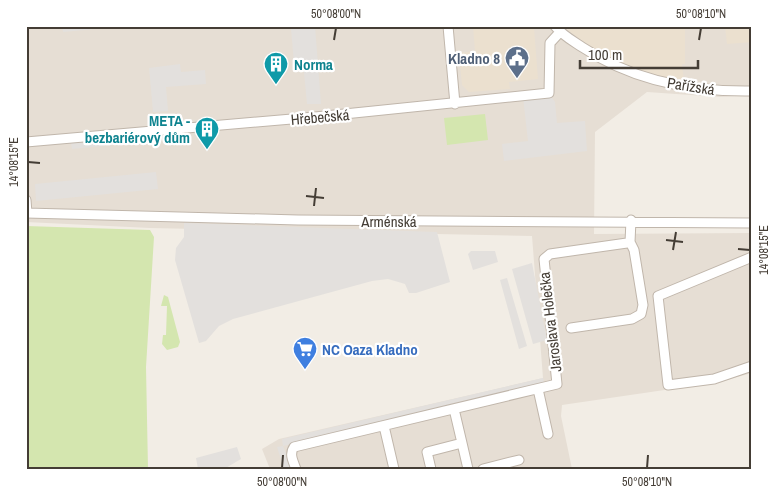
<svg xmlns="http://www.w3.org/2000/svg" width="778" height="495" viewBox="0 0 778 495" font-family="'Archivo Narrow',sans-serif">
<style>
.residential{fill:#e6ded4}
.education{fill:#ebe0cf}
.green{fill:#d4e6af}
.parking{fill:#e3e0dd}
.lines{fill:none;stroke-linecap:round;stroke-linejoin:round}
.street-casing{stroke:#c0b6ab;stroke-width:11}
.street{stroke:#fff;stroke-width:9}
.ticks{fill:none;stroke:#443d35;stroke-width:2}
.labels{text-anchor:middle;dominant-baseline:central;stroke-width:4.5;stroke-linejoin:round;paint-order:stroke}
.service-label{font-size:15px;font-weight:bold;fill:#4e5e75;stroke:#fff;text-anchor:end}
.culture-label{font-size:15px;font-weight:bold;fill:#0d838f;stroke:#fff;text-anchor:start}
.street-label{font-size:15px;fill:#443d35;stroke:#fff}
.shop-label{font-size:15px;font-weight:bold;fill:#366cbe;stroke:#fff;text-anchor:start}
.neatline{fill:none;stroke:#443d35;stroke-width:2}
.ticks-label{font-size:12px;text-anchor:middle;fill:#443d35}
</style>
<rect width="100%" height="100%" fill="#f2ede5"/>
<path class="residential" d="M26 26H752V95L720 97 647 92 595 132 594 234 752 233V373L719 382 562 405 561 416 572 469H270L262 449 279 439 543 378 532 236 150 228 26 222Z"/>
<path class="education" d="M473 26H531L534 28 538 79 509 82 510 89 469 92 462 85 459 53 475 51Z
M562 26H685V64H682L684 82 651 75 616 62 592 48Z
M725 26H752V42L727 44Z"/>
<path class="green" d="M485 114 488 140 447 145 444 118Z
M26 226 150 230 154 237 146 367 148 469H26Z
M164 295 168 297 180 342 178 347 167 350 162 344 163 335H166L167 306H161Z"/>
<path class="parking" d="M62 26H117V27L63 32Z
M315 26 321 104H307L303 62 294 63 291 29Z
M180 64 181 72 205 70 206 84 166 87 168 111 153 112 149 68Z
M549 93 555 102 557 123 585 121 587 151 504 161 502 144 528 141 523 97Z
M143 131 144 142 72 149 70 137Z
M156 172 158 189 36 201 35 184Z
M184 223 437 232 450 282 416 293H409L405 284 395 281 388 279 372 281 233 319 219 326 206 341 199 343 175 260 176 248 184 237Z
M471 251H495L498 262 473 270 468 254Z
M532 263 547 340 533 344 512 269Z
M507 278 527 346 519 349 500 280Z
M543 378 545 387 283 446 291 467 288 469H284L277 447 283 446 282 439Z
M237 447 241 459 224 469H198L196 458Z"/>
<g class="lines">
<defs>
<path id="street" d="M448 26 455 104
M555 26C562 35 573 41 582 47 633 81 692 92 752 91
M26 142 315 117 549 93 550 43 560 32
M26 200 27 213
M26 213 298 220 752 223
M752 257 658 296 668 385 714 379 752 366
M571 328 632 319 641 314 643 305 634 250 630 242
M538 389 548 434
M384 426 394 469
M462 443 468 469
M296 469C293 461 289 454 294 447L557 384 544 259 550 254 627 243 630 242 631 220
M431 469 427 452 462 443 454 409
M483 469 519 460"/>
</defs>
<use href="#street" class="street-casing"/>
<use href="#street" class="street"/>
</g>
<path class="ticks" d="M334 40 336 28M699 40 701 28M28 162 40 163M306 196 324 198M314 206 316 188M666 240 683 242M738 249 750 250M673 250 676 232M282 468 283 455M647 468 648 455"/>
<defs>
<symbol id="civic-pin" viewBox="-11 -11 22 30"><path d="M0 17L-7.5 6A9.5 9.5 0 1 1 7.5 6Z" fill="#5c6f8a" stroke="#fff"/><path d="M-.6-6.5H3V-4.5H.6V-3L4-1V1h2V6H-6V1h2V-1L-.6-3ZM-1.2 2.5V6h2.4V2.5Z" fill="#fff"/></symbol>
<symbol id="building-pin" viewBox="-11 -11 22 30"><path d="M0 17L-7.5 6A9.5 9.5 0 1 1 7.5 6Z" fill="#0f9aa8" stroke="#fff"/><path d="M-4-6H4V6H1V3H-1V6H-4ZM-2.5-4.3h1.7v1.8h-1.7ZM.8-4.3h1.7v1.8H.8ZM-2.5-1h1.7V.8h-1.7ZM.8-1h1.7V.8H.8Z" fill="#fff"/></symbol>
<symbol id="supermarket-pin" viewBox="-11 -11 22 30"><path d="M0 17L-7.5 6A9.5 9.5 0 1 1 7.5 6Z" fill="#3f7fe0" stroke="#fff"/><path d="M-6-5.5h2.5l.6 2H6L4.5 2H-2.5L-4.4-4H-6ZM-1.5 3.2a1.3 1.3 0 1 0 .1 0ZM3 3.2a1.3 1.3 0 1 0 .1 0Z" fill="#fff"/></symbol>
</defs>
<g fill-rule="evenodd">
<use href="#civic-pin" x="503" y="44" width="28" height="38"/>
<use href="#building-pin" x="262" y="50" width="28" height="38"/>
<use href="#building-pin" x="193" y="115" width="28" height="38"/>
<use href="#supermarket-pin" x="291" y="335" width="28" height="38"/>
</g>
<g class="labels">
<g class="service-label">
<text x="500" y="58">Kladno 8</text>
</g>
<g class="culture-label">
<text x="294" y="64">Norma</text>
<text x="190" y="120" text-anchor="end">META -<tspan x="190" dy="17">bezbariérový dům</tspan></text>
</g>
<g class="street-label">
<text transform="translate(691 86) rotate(9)">Pařížská</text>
<text transform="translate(320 117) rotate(-5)">Hřebečská</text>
<text x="389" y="221">Arménská</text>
<text transform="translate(550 322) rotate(-97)">Jaroslava Holečka</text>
</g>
<g class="shop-label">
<text x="322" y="349">NC Oaza Kladno</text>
</g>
</g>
<rect width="778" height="495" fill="none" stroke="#ffffff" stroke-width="55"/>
<path d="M580 60v8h118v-8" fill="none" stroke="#443d35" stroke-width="2.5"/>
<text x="588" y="60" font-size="15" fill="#443d35" stroke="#ffffff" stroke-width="4" paint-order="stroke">100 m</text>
<rect x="28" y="28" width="722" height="440" class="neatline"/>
<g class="ticks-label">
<text x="336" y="18">50°08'00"N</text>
<text x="701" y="18">50°08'10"N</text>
<text transform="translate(14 162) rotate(-90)" y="4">14°08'15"E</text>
<text transform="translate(764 250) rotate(-90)" y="4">14°08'15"E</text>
<text x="282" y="486">50°08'00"N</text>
<text x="647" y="486">50°08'10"N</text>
</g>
</svg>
